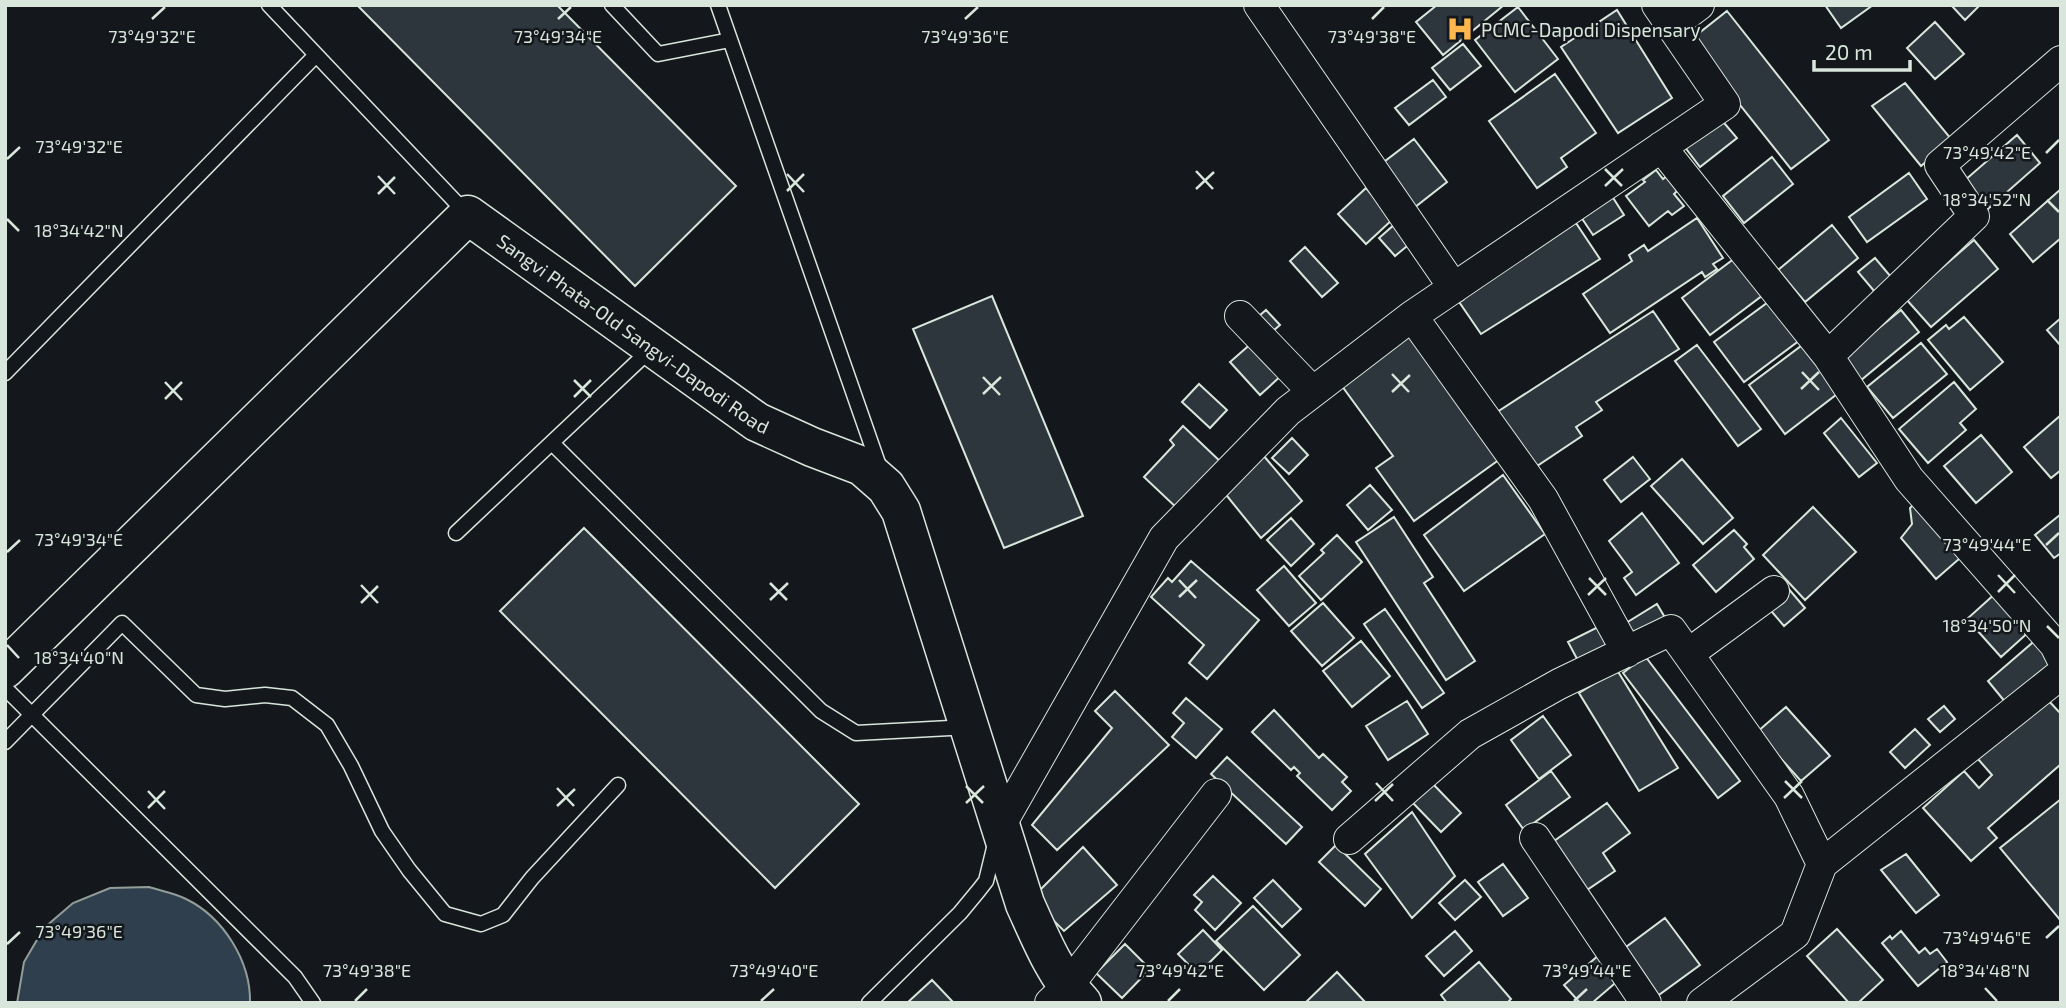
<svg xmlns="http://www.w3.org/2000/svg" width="2066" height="1008" viewBox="0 0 2066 1008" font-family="'Exo 2',sans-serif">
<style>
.water{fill:#2f3f4d;stroke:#939e99;stroke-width:2}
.building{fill:#2c363c;stroke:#d8e6dc;stroke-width:2}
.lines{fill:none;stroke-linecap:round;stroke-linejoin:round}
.service-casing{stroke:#d8e6dc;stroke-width:17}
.minor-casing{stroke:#d8e6dc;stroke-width:32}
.secondary-casing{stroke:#d8e6dc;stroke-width:41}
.service{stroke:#14181c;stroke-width:14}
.minor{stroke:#14181c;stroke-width:30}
.secondary{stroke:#14181c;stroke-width:38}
.ticks{fill:none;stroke:#d8e6dc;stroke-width:2.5}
.labels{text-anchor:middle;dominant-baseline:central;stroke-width:5;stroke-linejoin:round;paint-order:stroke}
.poi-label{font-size:19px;fill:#d8e6dc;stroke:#14181c;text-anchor:start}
.street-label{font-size:19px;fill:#d8e6dc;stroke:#14181c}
.ticks-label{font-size:18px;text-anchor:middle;fill:#d8e6dc;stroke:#14181c;stroke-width:5;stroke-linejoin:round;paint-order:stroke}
</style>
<rect width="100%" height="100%" fill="#14181c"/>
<path class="water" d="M149 887C161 891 175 893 186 899 223 917 251 961 250 1003H17L24 962 44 928 73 903 110 888Z"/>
<path class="building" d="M357 5H557L736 186 635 286Z
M1437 5H1504L1443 55 1416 22Z
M1825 5H1873L1841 28Z
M1951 5H1980L1965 20Z
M1518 7 1558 59 1515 92 1475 40Z
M1617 10 1672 98 1618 133 1561 47Z
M1727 11 1829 140 1791 169 1689 41Z
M1935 22 1964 54 1935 79 1907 48Z
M1463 44 1481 66 1450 90 1432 68Z
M1555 74 1596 133 1561 158 1567 167 1537 188 1489 121Z
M1433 80 1446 97 1409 125 1395 108Z
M1905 83 1952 140 1921 166 1872 106Z
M1719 117 1737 138 1700 167 1684 146Z
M2017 135 2040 163 1981 215 1957 187Z
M1414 139 1447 182 1410 211 1376 168Z
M1772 157 1793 184 1744 223 1723 196Z
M1656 170 1663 179 1667 176 1677 191 1674 194 1684 206 1672 215 1668 211 1649 226 1626 196 1645 182 1643 180Z
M1909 173 1927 199 1867 242 1849 217Z
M1366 188 1393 219 1366 244 1338 214Z
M2061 189V238L2033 262 2010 234Z
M1610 193 1624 215 1593 235 1579 214Z
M1697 218 1723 258 1713 264 1717 269 1705 277 1702 272 1610 333 1583 294 1632 261 1629 255 1644 245 1648 251Z
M1576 223 1600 259 1481 334 1453 293Z
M1395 224 1412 242 1395 256 1379 238Z
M1832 225 1858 258 1805 302 1778 270Z
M1974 240 1998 269 1931 327 1906 299Z
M1305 247 1338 283 1322 297 1290 261Z
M1739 255 1767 292 1710 335 1682 298Z
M1875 258 1897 284 1880 298 1858 272Z
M992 296 1083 516 1004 548 913 329Z
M1771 300 1800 340 1744 382 1714 342Z
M1266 310 1280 325 1266 337 1252 322Z
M1901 310 1919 332 1860 381 1841 359Z
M1653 311 1679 349 1596 402 1602 410 1576 427 1582 436 1528 472 1491 416Z
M1964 317 2003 362 1970 390 1928 340 1946 325 1949 329Z
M2061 318V346L2047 330Z
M1408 332 1500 459 1414 521 1376 468 1393 456 1339 382Z
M1253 342 1283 374 1260 395 1230 362Z
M1805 343 1841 391 1785 434 1749 385Z
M1921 343 1947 374 1893 418 1867 387Z
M1697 345 1761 429 1738 446 1675 361Z
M1954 382 1976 409 1960 423 1966 430 1928 463 1899 429Z
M1199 384 1227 410 1210 428 1182 402Z
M2061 415V470L2051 478 2024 447Z
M1841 418 1877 463 1859 477 1824 433Z
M1183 426 1223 464 1180 511 1144 477 1174 445 1170 440Z
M1981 435 2012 472 1976 503 1944 466Z
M1292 438 1308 455 1289 474 1272 458Z
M1263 455 1302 501 1261 538 1223 491Z
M1633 457 1650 479 1621 502 1604 480Z
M1682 459 1733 518 1703 544 1651 486Z
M1503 475 1545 534 1464 591 1424 535Z
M1370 485 1392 510 1368 530 1347 505Z
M1921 497 1967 552 1936 579 1901 538 1912 524 1910 508Z
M1813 507 1856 552 1805 600 1763 555Z
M1642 513 1679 563 1636 595 1624 578 1632 572 1609 541Z
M2061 514V553L2054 558 2035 535Z
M1394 517 1433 577 1424 583 1475 661 1446 680 1356 542Z
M1291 518 1314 544 1291 566 1267 540Z
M584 528 859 804 775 888 500 611Z
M1734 530 1747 544 1744 547 1754 559 1716 592 1693 565Z
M1337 535 1362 562 1321 600 1299 576 1324 553 1321 550Z
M1191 561 1259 620 1207 679 1189 663 1204 645 1151 597 1168 578 1172 582Z
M1284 566 1316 603 1289 626 1257 590Z
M1787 587 1805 608 1784 626 1766 605Z
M1997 592 2031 630 2001 657 1967 619Z
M1323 603 1354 638 1322 666 1291 631Z
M1657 604 1667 621 1636 640 1626 623Z
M1385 609 1444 693 1422 708 1364 624Z
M1602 625 1616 652 1583 670 1568 642Z
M2039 637 2057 658 2006 703 1988 681Z
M1361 641 1390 676 1352 707 1323 671Z
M1645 656 1740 781 1718 798 1623 673Z
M1617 670 1678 768 1639 791 1579 693Z
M1115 691 1169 745 1057 850 1032 825 1112 728 1095 711Z
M1186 698 1222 729 1196 758 1172 737 1184 723 1173 713Z
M2046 698 2061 714V764L1988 828 1997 838 1971 861 1923 808 1964 771 1979 788 1992 775 1978 759Z
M1407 701 1428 734 1388 760 1366 726Z
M1944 706 1955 719 1940 732 1928 719Z
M1786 707 1830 756 1801 781 1757 732Z
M1274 710 1319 758 1323 754 1347 777 1342 782 1351 791 1332 810 1297 776 1300 773 1294 767 1291 770 1252 732Z
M1543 716 1571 755 1539 779 1511 740Z
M1915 729 1930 745 1905 768 1890 752Z
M1227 757 1302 827 1286 844 1211 774Z
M1551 771 1570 797 1524 830 1506 805Z
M1433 784 1461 813 1441 832 1413 803Z
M2061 799V921L2000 848Z
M1607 803 1630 833 1603 853 1615 871 1584 892 1550 844Z
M1412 812 1455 876 1412 918 1365 854Z
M1336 845 1381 889 1365 906 1319 862Z
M1083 847 1117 885 1064 931 1048 915 1038 892Z
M1906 854 1939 895 1916 913 1881 870Z
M1503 864 1528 898 1503 916 1478 882Z
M1213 876 1241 903 1215 930 1195 910 1202 902 1194 895Z
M1273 880 1301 909 1282 927 1254 898Z
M1465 880 1481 897 1455 920 1439 903Z
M1253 906 1300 955 1264 990 1216 941Z
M1665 918 1700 965 1656 997 1622 950Z
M1837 929 1883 980 1858 1003H1849L1807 956Z
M1203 930 1222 950 1198 974 1178 954Z
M1455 931 1472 951 1444 976 1426 956Z
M1901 931 1919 953 1925 948 1930 954 1937 949 1947 962 1918 986 1882 943 1890 936 1892 939Z
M1125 944 1150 969 1122 998 1096 973Z
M1599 955 1620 979 1592 1003H1580L1564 985Z
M1479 962 1511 999 1507 1003H1447L1441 995Z
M1337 972 1366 1003H1305Z
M932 980 952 1001 950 1003H907Z"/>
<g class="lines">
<defs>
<path id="service" d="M269 5 467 214
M612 5 658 54 730 40
M718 5 879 466
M5 373 316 55
M552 443 821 711 856 733 969 727
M456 533 652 348
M5 688 295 977 313 1003
M5 742 122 623 196 695 225 699 265 695 292 698 327 725 351 766 382 831 409 870 445 914 481 924 503 915 532 878 618 785
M869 1003 960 913 979 890 986 881 995 844"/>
<path id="minor" d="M1259 5 1454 288
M1671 26 1699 5
M1661 147 1828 356 1909 479 2055 645 2061 657
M1240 316 1313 392
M1412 316 1543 499 1627 652
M1828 356 1974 216 1940 165 2061 61
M1688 654 1774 591
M1000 826 1164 538 1288 411 1412 316 1725 104 1657 5
M1535 838 1646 1003
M1349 839 1470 734 1559 684 1671 630 1789 796 1822 864
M1050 1003 1067 987 1216 794
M1702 1003 1795 934 1822 864 2061 674"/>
<g id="secondary">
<path id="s1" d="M5 669 468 215 757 422 812 447 862 466 886 487 901 511 1025 904C1041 939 1055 975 1082 1003"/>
</g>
</defs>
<use href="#service" class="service-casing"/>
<use href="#minor" class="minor-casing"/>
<use href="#secondary" class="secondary-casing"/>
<use href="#service" class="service"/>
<use href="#minor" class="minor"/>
<use href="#secondary" class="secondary"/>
</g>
<path class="ticks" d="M152 19 165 7M558 19 571 7M965 19 978 7M1372 19 1384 7M2046 153 2059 140M7 159 20 147M1605 169 1622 186M1196 171 1213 189M787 174 804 192M378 176 395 194M1605 186 1623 169M1196 189 1214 172M787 191 804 174M378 194 395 177M2047 200 2059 212M7 219 19 231M1802 372 1819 390M1392 374 1409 392M983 377 1000 395M574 380 591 397M165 382 182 400M1801 389 1819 372M1392 392 1410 375M983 394 1001 377M574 397 591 380M165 399 182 382M2046 545 2059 533M7 552 20 540M1998 575 2015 593M1589 578 1606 595M1179 580 1196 598M770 583 787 600M361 585 378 603M1998 592 2015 575M1588 595 1606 578M1179 597 1197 580M770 600 788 583M361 603 378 586M2047 626 2059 638M7 645 19 658M1785 781 1802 798M1376 783 1393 801M966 786 983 803M557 788 574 806M148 791 165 809M1784 798 1802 781M1375 801 1393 784M966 803 984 786M557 806 575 789M148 808 165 791M2046 938 2059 926M7 944 20 932M1985 988 1997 1001M355 1001 367 989M761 1001 774 989M1168 1001 1180 989M1574 1001 1587 989"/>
<defs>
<symbol id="hospital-bare" viewBox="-9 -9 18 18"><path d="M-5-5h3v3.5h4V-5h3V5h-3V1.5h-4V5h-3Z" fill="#ffb74d" stroke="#14181c" stroke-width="2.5" paint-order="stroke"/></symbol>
</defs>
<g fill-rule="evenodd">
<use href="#hospital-bare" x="1441" y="10" width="38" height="38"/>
</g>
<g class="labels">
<g class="poi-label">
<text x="1481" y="29">PCMC-Dapodi Dispensary</text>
</g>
<g class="street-label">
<text stroke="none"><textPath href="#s1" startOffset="852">Sangvi Phata-Old Sangvi-Dapodi Road</textPath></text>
</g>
</g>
<g class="ticks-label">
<text x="152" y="43">73°49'32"E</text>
<text x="558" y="43">73°49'34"E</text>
<text x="965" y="43">73°49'36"E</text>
<text x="1372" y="43">73°49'38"E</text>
<text x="79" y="153">73°49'32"E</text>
<text x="1987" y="159">73°49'42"E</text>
<text x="1987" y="206">18°34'52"N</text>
<text x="79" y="237">18°34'42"N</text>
<text x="79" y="546">73°49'34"E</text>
<text x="1987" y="551">73°49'44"E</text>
<text x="1987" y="632">18°34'50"N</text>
<text x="79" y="664">18°34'40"N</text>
<text x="79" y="938">73°49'36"E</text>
<text x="1987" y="944">73°49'46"E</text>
<text x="1985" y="977">18°34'48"N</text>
<text x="367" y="977">73°49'38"E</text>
<text x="774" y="977">73°49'40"E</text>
<text x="1180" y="977">73°49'42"E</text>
<text x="1587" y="977">73°49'44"E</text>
</g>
<rect width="2066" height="1008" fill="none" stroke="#d8e6dc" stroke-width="14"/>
<path d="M1814 60v10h96v-10" fill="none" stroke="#d8e6dc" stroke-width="3.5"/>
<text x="1825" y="60" font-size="21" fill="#d8e6dc" stroke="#14181c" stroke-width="5" paint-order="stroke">20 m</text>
</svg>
